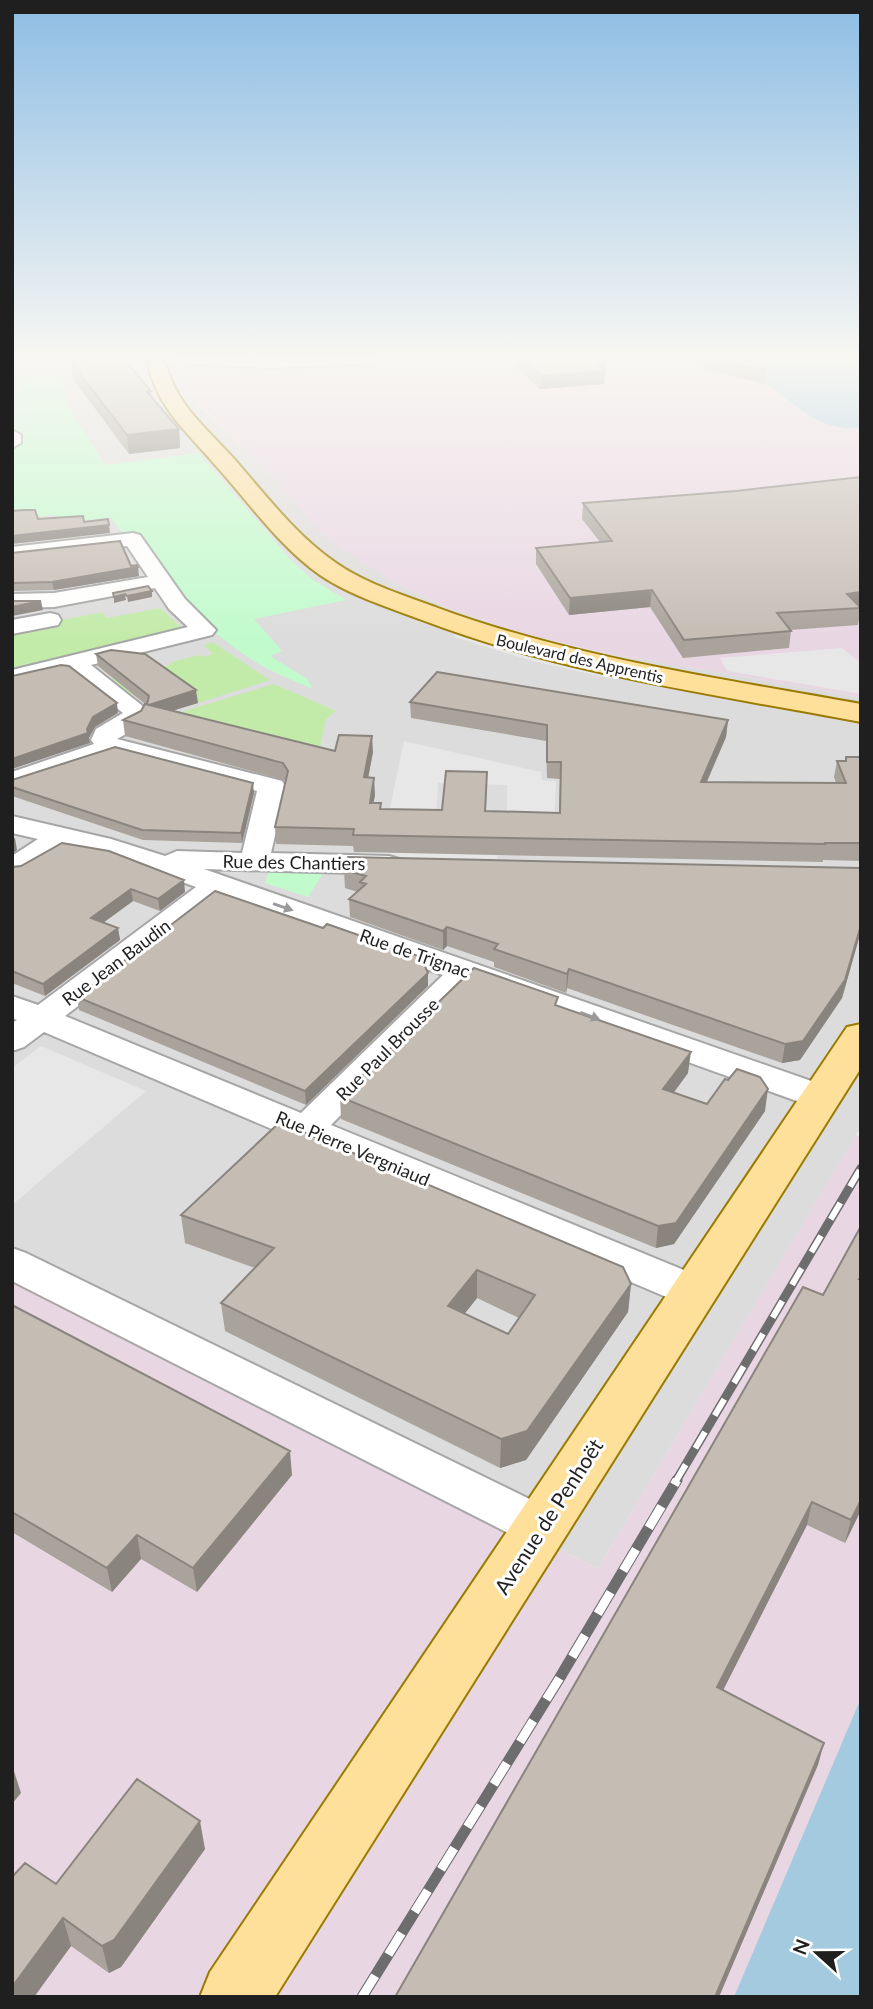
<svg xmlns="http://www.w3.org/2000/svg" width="873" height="2009" viewBox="0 0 873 2009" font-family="Lato,sans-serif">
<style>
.residential{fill:#dddcdc}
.industrial{fill:#e9d6e3}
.grass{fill:#c2eba9}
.park{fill:#c1fbcc}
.parking{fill:#e7e7e7}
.water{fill:#a4cadf}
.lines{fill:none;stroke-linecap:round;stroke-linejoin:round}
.minor-casing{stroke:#a6a6a6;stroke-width:4}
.major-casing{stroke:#9a7a00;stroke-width:4}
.minor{fill:#fff;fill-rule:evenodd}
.major{fill:#fee09b;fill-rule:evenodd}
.rail-far1-casing{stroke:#6d6d6d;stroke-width:9}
.rail-casing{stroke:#6d6d6d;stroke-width:11}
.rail-far1{stroke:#fff;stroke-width:6;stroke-dasharray:19;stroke-linecap:butt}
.rail{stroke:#fff;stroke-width:9;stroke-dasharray:25;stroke-linecap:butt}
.wall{fill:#a9a39b;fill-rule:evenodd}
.shaded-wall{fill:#8a847e}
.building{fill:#c5bdb4;stroke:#8a847e;stroke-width:2;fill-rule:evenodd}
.oneway{fill:#9a9a9a}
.labels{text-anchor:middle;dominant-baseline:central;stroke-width:6;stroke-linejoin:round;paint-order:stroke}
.far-street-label{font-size:16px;fill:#1f1f1f;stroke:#fff}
.street-label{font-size:18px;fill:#1f1f1f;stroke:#fff}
.near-street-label{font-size:21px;fill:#1f1f1f;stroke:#fff}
</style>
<rect width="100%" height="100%" fill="#f0eee5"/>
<path class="residential" d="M12 358H200L184 378 198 405 392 581 448 608 521 633 600 652 861 697V1127L598 1569 12 1278Z"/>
<path class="industrial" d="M200 358H861V697L600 652 521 633 448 608 392 581 326 538 249 451 188 394 184 378Z
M856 1135 861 1137V1997H12V1278L598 1569Z"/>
<path class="grass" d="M160 608 182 628 12 668V630L102 612 107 618Z
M212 642 270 680 198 703 146 691 126 697 105 681 173 664 171 662 200 655 203 657 213 654 204 645Z
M274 684 336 711 326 719 320 747 305 760 138 725Z"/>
<path class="park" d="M63 375 67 405 105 465 199 453 290 559 312 579 346 600 254 619 282 651 270 656 307 679 313 689C295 681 276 674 259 664 205 632 146 569 111 517L61 523 57 515 12 518V449L18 377Z
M269 871 324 872 308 897 265 883Z"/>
<path class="parking" d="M459 626 608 668 612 679 529 660 454 637Z
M842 648 861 663V694L727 671 720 658Z
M404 741 541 772 542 780 556 781 554 824H507V785L438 783 436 824 387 822Z
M361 851 497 855V859L361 856Z
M41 1046 146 1091 12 1205V1068Z"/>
<path class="water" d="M701 358H861V428C811 432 794 398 755 377 738 368 712 378 698 362Z
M861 1698V1997H734Z"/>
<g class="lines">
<defs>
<path id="minor" d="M174 358H379L371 363 270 368 182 363Z
M12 430 21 435V443L12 448Z
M133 533 140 535 185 599 216 630 212 635 91 665 149 711 142 725 117 739 282 781 286 787 271 853 389 856 399 859 404 865 399 871 389 874 204 869 834 1089 839 1097 834 1105 821 1109 808 1105 470 984 331 1125 708 1280 714 1291 708 1302 693 1306 678 1302 44 1032 24 1047 12 1051V1023L17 1020 12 1018V996L38 1005 196 887 136 865 67 845 22 875 12 878V856L38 839 12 833V816L111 839 165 856 177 851 242 853 257 791 116 754 12 789V772L94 744 91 740 96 729 123 713 68 670 12 684V670L188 627 169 609 155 588 54 607 12 608V594L54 593 148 577 127 546 12 559V547ZM222 896 443 975 301 1113 65 1016Z
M50 613 58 615 61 620 58 625 12 634V620Z
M12 1248 26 1253 558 1513 565 1527 558 1541 541 1547 524 1541 12 1281Z"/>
<path id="major" d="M157 359 166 364C176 406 209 430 236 461 267 497 297 536 336 563 366 584 403 595 438 608 574 658 718 678 861 704V722C713 694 563 674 422 620 388 607 351 596 320 575 279 546 251 505 218 468 190 435 157 408 148 364Z
M861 1024V1068L275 1997H200L210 1972 847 1027Z"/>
</defs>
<use href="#minor" class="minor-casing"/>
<use href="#major" class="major-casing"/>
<use href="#minor" class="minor"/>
<use href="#major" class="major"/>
<defs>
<path id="rail-far1" d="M676 1481 861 1168"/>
<path id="rail" d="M362 1997 559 1679 677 1480"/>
</defs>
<use href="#rail-far1" class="rail-far1-casing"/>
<use href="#rail" class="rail-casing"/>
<use href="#rail-far1" class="rail-far1"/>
<use href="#rail" class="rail"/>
</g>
<path class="wall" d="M506 358H602H599L606 363 604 384 540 389Z
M657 358H747L766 371 765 384 707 370 692 359 661 361Z
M71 362 151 391 152 398 179 429 180 448 129 454 73 379Z
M861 477V609L858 625 790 630 791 631 789 648 683 658 650 607 569 615 536 564V548L600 542 582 519 583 503 736 491Z
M12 553 131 566 139 576 54 590 12 591Z
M96 654 198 703 172 711 335 751 373 752 368 778 375 795 373 803H381V809L442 810 487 772 486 811 559 813 560 779 547 778 546 741 411 718 410 702 728 720 726 737 707 782 836 783 834 777 837 761H845L846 757H861V861L823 860V862L354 852 353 846 276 844 275 827 285 781 284 780 125 736 123 720 141 711 145 704 98 666Z
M12 780 254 793 242 843 143 840 12 796Z
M12 867 185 892 160 911 133 901 103 923 118 928 120 940 45 996 12 983Z
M861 868V931L842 998 800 1060 782 1063 567 988 566 993 494 967V962L447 946 443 950 350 917 349 899 357 892 345 888 344 870Z
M428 973V986L306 1105 79 1010 77 997Z
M557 1005 688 1073 674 1092 707 1104 765 1111 674 1244 656 1248 341 1119 340 1097Z
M181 1215 631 1284 628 1312 526 1460 500 1468 225 1331 221 1303 255 1268 185 1243ZM477 1298 519 1318 508 1334 464 1314Z
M861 1226V1510L845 1543 807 1525 723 1690 818 1765 395 1997 823 1295Z
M12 1305 292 1475 197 1592 141 1559 112 1592 12 1532Z
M205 1849 121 1967 109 1973 71 1946 34 1997 56 1884Z"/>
<path class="shaded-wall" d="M661 358H692V359L661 361Z
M606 363 604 384 540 389 541 376 596 364Z
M179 429 180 448 129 454 127 435Z
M109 525 110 533 12 544V536Z
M138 567 139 576 54 590 52 582Z
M652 590 650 607 569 615 570 598Z
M152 591V597L128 602 127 596Z
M861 592V608L847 594Z
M125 594 126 600 114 603V597Z
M41 601 43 610 12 616V607Z
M196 690 198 703 148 718 147 706Z
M117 703 118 713 95 727 89 738 90 743 12 769V759L87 729 93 717Z
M728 720 726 737 699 799 701 782Z
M372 736 373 752 365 794 364 777Z
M374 778 375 795 370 820V803Z
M253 783 254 793 242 843 241 833Z
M15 838 17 850 12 854V840Z
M184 880 185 892 160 911 158 899Z
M131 889 133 901 93 930 91 918Z
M861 925V931L842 998 800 1060 782 1063 785 1044Z
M447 927V946L443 950V931Z
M118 928 120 940 45 996 43 984Z
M569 969 567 988 566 993 567 974Z
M428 973V986L306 1105 305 1091Z
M691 1052 688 1073 661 1110 663 1089Z
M768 1089 765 1111 674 1244 656 1248 658 1226Z
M477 1270V1298L448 1335V1306Z
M631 1284 628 1312 526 1460 500 1468 501 1439Z
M290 1451 292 1475 197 1592 193 1568Z
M861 1500V1510L845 1543 851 1520Z
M812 1502 807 1525 713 1710 717 1687Z
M137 1535 141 1559 112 1592 107 1568Z
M824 1743 818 1765 719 1997H715Z
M12 1765 21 1793 12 1804Z
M200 1821 205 1849 121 1967 109 1973 102 1946Z
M63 1918 71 1946 34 1997H13L12 1987Z"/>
<path class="building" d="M110 358H123L151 391H146L179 429 127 435 71 362Z
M521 358H599L606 363 596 364 605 371 541 376Z
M709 358H747L766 371Z
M861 477V592L847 594 861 608 777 613 791 631 684 640 652 590 570 598 536 548 612 541 583 503 736 491Z
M24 510H35L38 519 83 516 84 522 108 519 109 525 12 536V511Z
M120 541 131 566 137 565 138 567 52 582 12 583V553Z
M148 586 152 591 127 596 125 594 114 597 113 593Z
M12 601H41L12 607Z
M111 650 145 654 196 690 149 705 147 704 149 696 96 654Z
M61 665 69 666 117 703 93 717 87 729 88 733 12 759V676Z
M437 672 728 720 701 782 846 783 837 761H846V757H861V843H824L826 844 353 835 354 829 275 827 288 771 283 763 123 720 141 711 145 704 335 751 339 735 372 736 364 777 374 778 370 803H381L380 809 442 810 446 771 487 772 485 811 560 813 561 762H547V725L410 702Z
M115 747 253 783 241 833 142 830 12 787V780Z
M62 843 109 851 184 880 158 899 131 889 91 918 118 928 43 984 12 971V867L21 866Z
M348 857 861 868V925L845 980 803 1041 785 1044 569 969 567 974 494 949 498 944 447 927 443 931 349 899 366 884 360 882 366 876 344 870Z
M215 891 323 928 327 924 421 957 428 973 305 1091 77 997Z
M474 968 558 997 555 1005 691 1052 663 1089 707 1104 725 1079 728 1080 737 1069 760 1077 768 1089 676 1223 658 1226 340 1097Z
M280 1122 623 1267 631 1284 527 1431 501 1439 221 1303 274 1248 181 1215ZM477 1270 535 1295 508 1334 448 1306Z
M861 1226V1276L859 1279H861V1500L851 1520 812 1502 717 1687 824 1743 715 1997H395L803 1287 823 1295Z
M12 1305 290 1451 193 1568 137 1535 107 1568 12 1512Z
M137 1779 200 1821 114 1940 102 1946 63 1918 12 1987V1877L25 1863 56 1884Z
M12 1991 19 1997H12Z"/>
<defs><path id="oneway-solid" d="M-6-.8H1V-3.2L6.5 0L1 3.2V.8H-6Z" transform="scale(1.75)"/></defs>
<g class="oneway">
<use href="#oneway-solid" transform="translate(283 907) rotate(19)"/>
<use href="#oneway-solid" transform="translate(590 1016) rotate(20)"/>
</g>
<linearGradient id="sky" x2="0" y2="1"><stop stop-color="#8dbde4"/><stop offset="0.56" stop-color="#f8f7f3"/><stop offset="1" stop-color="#f8f7f3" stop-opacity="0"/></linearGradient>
<rect width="873" height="639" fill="url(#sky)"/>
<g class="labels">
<g class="far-street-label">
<text transform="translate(580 658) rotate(13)">Boulevard des Apprentis</text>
</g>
<g class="street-label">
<text transform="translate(294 862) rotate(1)">Rue des Chantiers</text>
<text transform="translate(415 953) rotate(19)">Rue de Trignac</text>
<text transform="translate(116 962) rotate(-37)">Rue Jean Baudin</text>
<text transform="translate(387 1049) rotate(-45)">Rue Paul Brousse</text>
<text transform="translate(353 1148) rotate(23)">Rue Pierre Vergniaud</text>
</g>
<g class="near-street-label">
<text transform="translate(548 1516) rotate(-57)">Avenue de Penhoët</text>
</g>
</g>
<rect width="873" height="2009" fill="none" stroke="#1f1f1f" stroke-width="28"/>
<g transform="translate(817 1953) rotate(291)" stroke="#ffffff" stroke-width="5" paint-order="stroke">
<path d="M0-5L12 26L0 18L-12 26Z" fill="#1f1f1f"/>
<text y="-10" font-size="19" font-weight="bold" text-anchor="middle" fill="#1f1f1f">N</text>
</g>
</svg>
